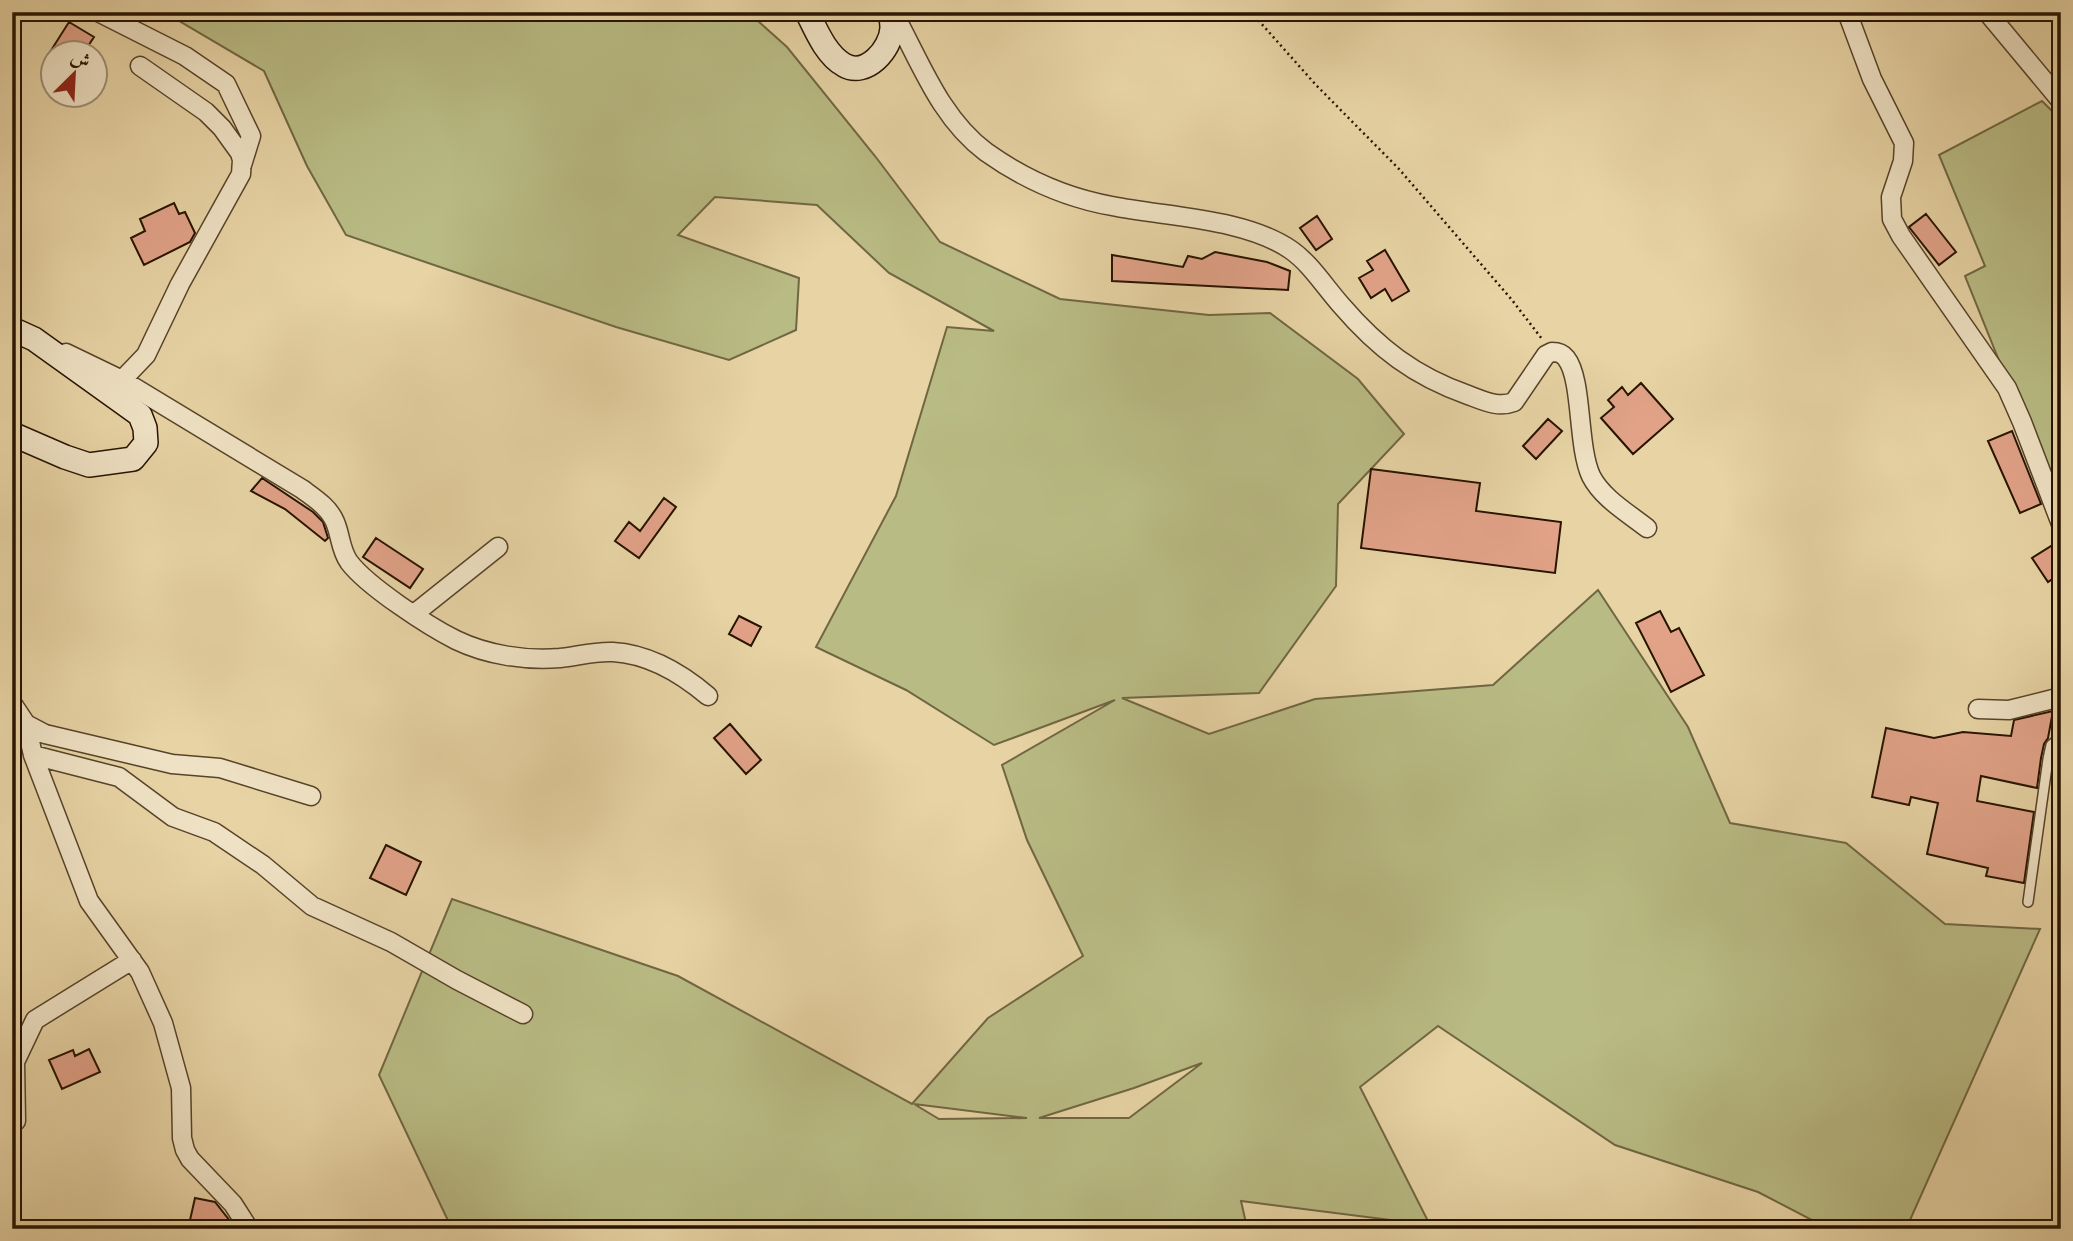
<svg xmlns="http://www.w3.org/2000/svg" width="2073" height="1241" viewBox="0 0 2073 1241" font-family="'IM FELL Double Pica',Amiri,serif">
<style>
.green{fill:#b9bb84;stroke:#706742;stroke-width:2;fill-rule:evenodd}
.building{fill:#e1a288;stroke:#271300;stroke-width:2}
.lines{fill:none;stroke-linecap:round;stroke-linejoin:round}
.lane-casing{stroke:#574329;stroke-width:12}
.street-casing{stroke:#574329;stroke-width:21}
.secondary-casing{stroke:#271300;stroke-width:26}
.path{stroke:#271300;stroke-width:2.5;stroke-dasharray:2 3.5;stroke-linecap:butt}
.lane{stroke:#efe2c4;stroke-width:9}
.street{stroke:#efe2c4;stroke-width:18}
.secondary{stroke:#efe2c4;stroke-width:23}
</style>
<rect width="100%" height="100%" fill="#e7d3a4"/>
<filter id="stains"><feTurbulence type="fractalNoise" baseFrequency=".00286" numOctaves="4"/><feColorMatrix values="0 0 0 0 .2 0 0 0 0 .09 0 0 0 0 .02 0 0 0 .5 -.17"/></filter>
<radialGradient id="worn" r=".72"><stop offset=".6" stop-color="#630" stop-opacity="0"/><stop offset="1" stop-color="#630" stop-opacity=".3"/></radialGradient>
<path class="green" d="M164 12H748L787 47 875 156 940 242 1060 299 1209 315 1270 313 1358 379 1404 434 1338 504 1336 586 1259 693 1122 698 1209 734 1315 699 1493 685 1598 590 1688 727 1730 823 1846 843 1945 924 2040 929 1906 1229H1829L1758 1192 1615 1145 1438 1026 1360 1087 1430 1225 1241 1201 1246 1223 1290 1229H452L379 1075 452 899 678 976 912 1104 988 1018 1083 956 1027 840 1002 765 1115 700 994 745 906 690 816 647 896 496 947 327 994 331 889 273 817 205 715 197 678 235 799 278 796 330 729 360 616 327 346 235 307 166 264 71ZM1202 1063 1129 1118H1039L1134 1088ZM914 1104 1027 1118 939 1119Z
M2042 101 2061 120V515L1965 276 1985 266 1939 155Z"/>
<path class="building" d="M69 22 94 37 84 52H50Z
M174 203 179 214 185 212 195 233 190 242 144 265 131 238 145 231 140 219Z
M1926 214 1956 252 1939 265 1909 227Z
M1317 216 1332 239 1316 250 1300 228Z
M1385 250 1409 291 1392 301 1385 289 1371 298 1359 278 1373 270 1367 261Z
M1215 252 1267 262 1290 271 1288 290 1112 281V255L1183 267 1188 256 1202 259Z
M1641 383 1673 419 1633 454 1601 418 1614 407 1608 400 1622 387 1628 395Z
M1548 419 1562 431 1536 459 1523 446Z
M2012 431 2041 504 2020 513 1988 441Z
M1371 469 1480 483 1476 511 1561 522 1555 573 1361 548Z
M262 478 313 512 323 522 328 538 325 541 285 509 251 491Z
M664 498 676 507 639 558 615 541 629 522 640 531Z
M376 538 423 569 410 588 363 557Z
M2056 543 2061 551V573L2048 582 2032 558Z
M1660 611 1671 632 1679 628 1704 675 1671 692 1636 623Z
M739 616 761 627 751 646 729 634Z
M2053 711 2048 738 2044 744 2041 758 2037 788 1981 776 1977 801 2034 812 2024 883 1986 876 1988 868 1927 854 1938 803 1911 797 1909 805 1872 797 1886 728 1934 738 1963 732 2011 736 2014 720Z
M730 724 761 760 746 774 714 738Z
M386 845 421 862 406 895 370 878Z
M89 1049 100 1072 62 1089 49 1060 73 1050 75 1056Z
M195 1198 215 1202 230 1221 229 1229H188Z"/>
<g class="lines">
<defs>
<path id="lane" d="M2028 902 2048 759 2051 745 2061 737"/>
<path id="street" d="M98 12 185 56 226 84 251 136 242 165
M893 12C920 61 940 118 986 152 1024 179 1067 198 1112 206 1166 217 1245 218 1291 250 1310 263 1325 287 1341 305 1378 348 1414 376 1468 395 1484 401 1498 408 1514 402L1546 355 1552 352C1558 352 1562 353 1566 358 1583 379 1577 446 1591 476 1602 498 1628 513 1647 528
M1847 12 1872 79 1904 143 1903 161 1891 197 1892 219 1901 236 2007 388 2022 422 2061 524
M1987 12 2061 101
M66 353 122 380 146 355 180 284 241 174 242 160 240 153 222 128 206 112 140 66
M122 380 302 489C314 498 329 507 335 522 341 536 340 549 349 562 367 586 428 626 456 640 487 655 526 661 560 658 578 656 595 651 613 652 648 654 682 674 708 696
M414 614 498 547
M12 703 26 724 33 755 89 901 140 972 163 1023 181 1088 182 1138 185 1150 190 1159 233 1204 249 1229
M1978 709 2009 710 2061 697
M26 724 45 734 172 764 220 768 311 796
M2061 745V770
M33 755 119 777 173 817 214 832 263 865 312 906 391 942 457 980 523 1014
M16 1121 15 1062 35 1020 132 960"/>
<path id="secondary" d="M807 12C816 30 826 55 844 65 866 78 891 49 892 28 892 23 891 17 890 12
M12 329 34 339 140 415 145 428 146 443 133 459 89 465 65 457 12 434"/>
</defs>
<use href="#lane" class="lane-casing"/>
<use href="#street" class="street-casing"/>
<use href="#secondary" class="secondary-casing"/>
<path class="path" d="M1251 12 1316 85 1399 169 1512 300 1542 339"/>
<use href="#lane" class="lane"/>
<use href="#street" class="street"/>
<use href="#secondary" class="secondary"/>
</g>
<rect width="2073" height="1241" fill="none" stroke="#e7d3a4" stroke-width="42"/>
<rect x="14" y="14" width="2045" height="1213" fill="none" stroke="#271300" stroke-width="3.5"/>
<rect x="21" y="21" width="2031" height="1199" fill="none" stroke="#271300" stroke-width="2"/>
<g transform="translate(74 74) rotate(24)"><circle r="33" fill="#efe2c4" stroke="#9f8f76" stroke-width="2"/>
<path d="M0-5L12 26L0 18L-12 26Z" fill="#8f2418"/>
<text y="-10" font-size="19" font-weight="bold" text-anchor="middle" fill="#271300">ش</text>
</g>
<rect width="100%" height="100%" filter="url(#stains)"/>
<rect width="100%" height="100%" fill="url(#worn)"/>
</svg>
